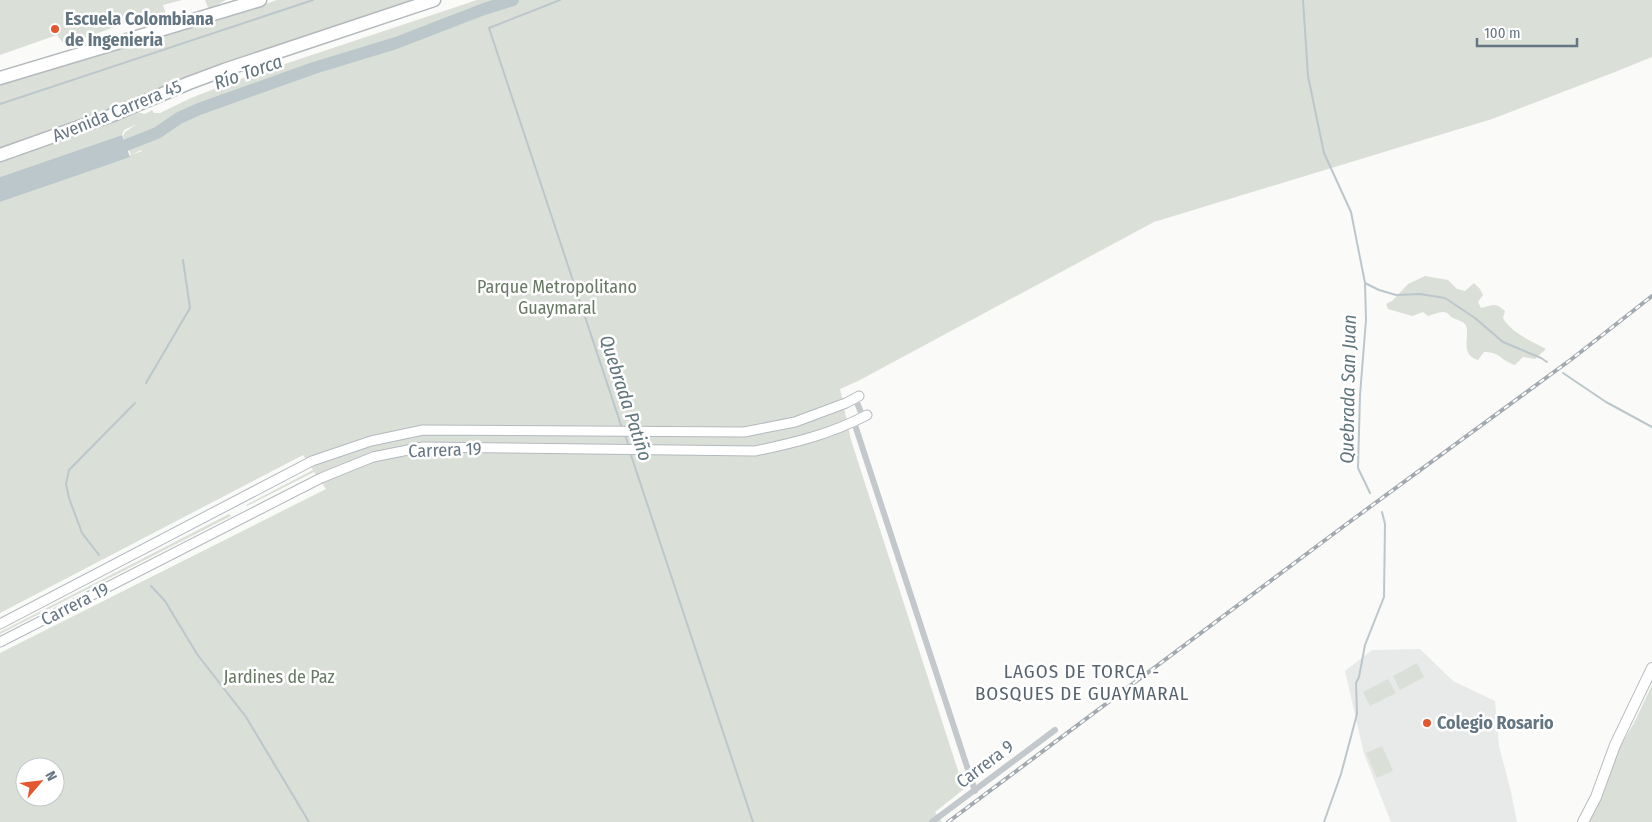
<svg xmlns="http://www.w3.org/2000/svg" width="1652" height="822" viewBox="0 0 1652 822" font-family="'Fira Sans Condensed',sans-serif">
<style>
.built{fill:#e8e9e9}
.green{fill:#dadfd7;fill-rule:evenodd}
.water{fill:#bbc7cb}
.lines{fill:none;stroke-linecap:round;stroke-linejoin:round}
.stream{stroke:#bbc7cb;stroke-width:2}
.river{stroke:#bbc7cb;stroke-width:12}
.secondary-casing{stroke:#b3babf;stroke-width:11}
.primary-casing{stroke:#b5babe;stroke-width:12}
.highway-casing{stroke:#b4b9bd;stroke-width:15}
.street{stroke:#c3c8cc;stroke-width:6}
.secondary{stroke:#fff;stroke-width:9}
.primary{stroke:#fff;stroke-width:10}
.highway{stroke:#fff;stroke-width:12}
.rail-casing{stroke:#a2aab0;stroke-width:4}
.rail{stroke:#fff;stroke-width:2;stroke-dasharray:5.5;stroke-linecap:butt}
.poi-dot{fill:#e4572e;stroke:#fff;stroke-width:2}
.labels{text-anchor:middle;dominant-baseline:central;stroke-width:5;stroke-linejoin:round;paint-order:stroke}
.poi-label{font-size:18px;font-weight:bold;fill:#657683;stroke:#fff;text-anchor:start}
.street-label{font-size:18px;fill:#657683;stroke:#fff}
.park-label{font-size:18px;fill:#687a64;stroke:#fff}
.water-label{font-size:19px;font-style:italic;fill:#60757c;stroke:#fff}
.neighbourhood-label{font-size:19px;letter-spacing:1px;fill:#57646e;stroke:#fff}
</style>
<rect width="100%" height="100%" fill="#fafaf8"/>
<path class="built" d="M1420 649 1453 681 1495 701 1499 746 1511 792 1517 822H1391L1364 754 1345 671 1372 650Z"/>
<path class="green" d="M0 0H182L163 5 166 14 136 23 135 19 131 18 128 22 82 39 80 36 63 43 57 35 0 55Z
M205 0H226L209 10Z
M277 0H419L124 104 80 122 0 149V83L226 17Z
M477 0H1652V57L1615 72 1492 119 1154 222 858 381 840 389 851 440 964 789 935 812 942 822H0V653L326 489 314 472 247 506 246 505 313 470 303 455 0 613V202L142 151 141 150 131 155 123 136 125 132 137 124 124 130 122 135 0 177V161L136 112 145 114 152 110 154 113H160L191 98 237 80ZM25 767H55V797H25Z
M1425 276 1448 280 1457 289 1465 291 1474 283 1480 289 1483 295 1478 302 1481 308C1493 306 1494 301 1505 311L1503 318C1511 333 1532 341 1546 349L1535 359 1523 357 1515 365C1501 361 1501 352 1484 352L1478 360C1457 354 1473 331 1464 323 1461 321 1456 319 1453 318 1450 317 1449 314 1447 313 1442 310 1433 315 1428 316L1423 312 1412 316 1388 309 1386 304 1392 301 1408 284Z
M229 514 231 516 0 634V632Z
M1417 663 1424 677 1400 690 1393 676Z
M1388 679 1396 693 1370 706 1363 692Z
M1652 685V822H1587L1619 748 1634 723Z
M1382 746 1393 771 1377 778 1366 753Z"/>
<path class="water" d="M122 135 130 157 0 202V177Z"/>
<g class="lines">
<path class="stream" d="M560 0 489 28 622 428
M1303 0 1308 76 1324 153 1351 212 1365 283 1366 320 1360 395 1358 468 1370 493
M0 104 313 0
M1365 283 1379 290 1396 295 1420 294 1445 298 1475 318 1503 342 1541 358 1547 362
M1563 373 1606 402 1652 427
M146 383 190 308 183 260
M625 435 629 447
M630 452 753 822
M99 555 82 533 69 498 66 484 69 470 135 403
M151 586 165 601 197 654 246 717 309 822
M1324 822 1341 774 1357 714 1356 683 1359 677 1365 645 1384 597 1385 524 1382 512"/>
<path class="river" d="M111 151 157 133 179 118 199 109 314 68 396 43 484 9 513 0"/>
<defs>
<path id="secondary" d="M0 624 312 461 371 441 423 430 744 432 795 422 846 403 859 396
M0 642 321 478 373 457 423 447 755 451C794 443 831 434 867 415"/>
<path id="primary" d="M1583 822 1596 797 1615 745 1652 668"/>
<path id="highway" d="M0 78 260 0
M0 155 110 116 189 83 224 70 434 0"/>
</defs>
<use href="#secondary" class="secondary-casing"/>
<use href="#primary" class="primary-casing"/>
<use href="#highway" class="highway-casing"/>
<path class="street" d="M855 398 863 417
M854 422 975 791
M932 822 1055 730"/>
<use href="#secondary" class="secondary"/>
<use href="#primary" class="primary"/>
<use href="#highway" class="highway"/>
<defs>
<path id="rail" d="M948 822 1348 523 1573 358 1652 296"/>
</defs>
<use href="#rail" class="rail-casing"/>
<use href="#rail" class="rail"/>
</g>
<g class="poi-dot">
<circle cx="55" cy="29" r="5"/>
<circle cx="1427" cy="723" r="5"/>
</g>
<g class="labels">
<g class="poi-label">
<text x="65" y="19">Escuela Colombiana<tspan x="65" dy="21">de Ingenieria</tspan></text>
<text x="1437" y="723">Colegio Rosario</text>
</g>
<g class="street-label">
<text transform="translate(117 111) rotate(-22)">Avenida Carrera 45</text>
<text transform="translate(445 450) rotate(-2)">Carrera 19</text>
<text transform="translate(75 604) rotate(-27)">Carrera 19</text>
<text transform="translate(985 764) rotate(-37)">Carrera 9</text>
</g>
<g class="park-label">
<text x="557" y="287">Parque Metropolitano<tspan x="557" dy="21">Guaymaral</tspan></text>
<text x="279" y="677">Jardines de Paz</text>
</g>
<g class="water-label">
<text transform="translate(248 72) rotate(-19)">Río Torca</text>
<text transform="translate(1348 389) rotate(-89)">Quebrada San Juan</text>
<text transform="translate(626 398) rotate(72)">Quebrada Patiño</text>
</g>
<g class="neighbourhood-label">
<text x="1082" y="671">LAGOS DE TORCA -<tspan x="1082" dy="22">BOSQUES DE GUAYMARAL</tspan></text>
</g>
</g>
<g transform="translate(40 782) rotate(62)"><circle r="24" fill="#ffffff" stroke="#c1c8cd"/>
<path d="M0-4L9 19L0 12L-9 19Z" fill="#e4572e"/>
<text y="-8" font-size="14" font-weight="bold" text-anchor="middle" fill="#657683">N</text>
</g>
<path d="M1477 38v8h100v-8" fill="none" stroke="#657683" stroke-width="2.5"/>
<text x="1484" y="38" font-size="15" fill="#657683" stroke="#ffffff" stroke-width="4" paint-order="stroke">100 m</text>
</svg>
